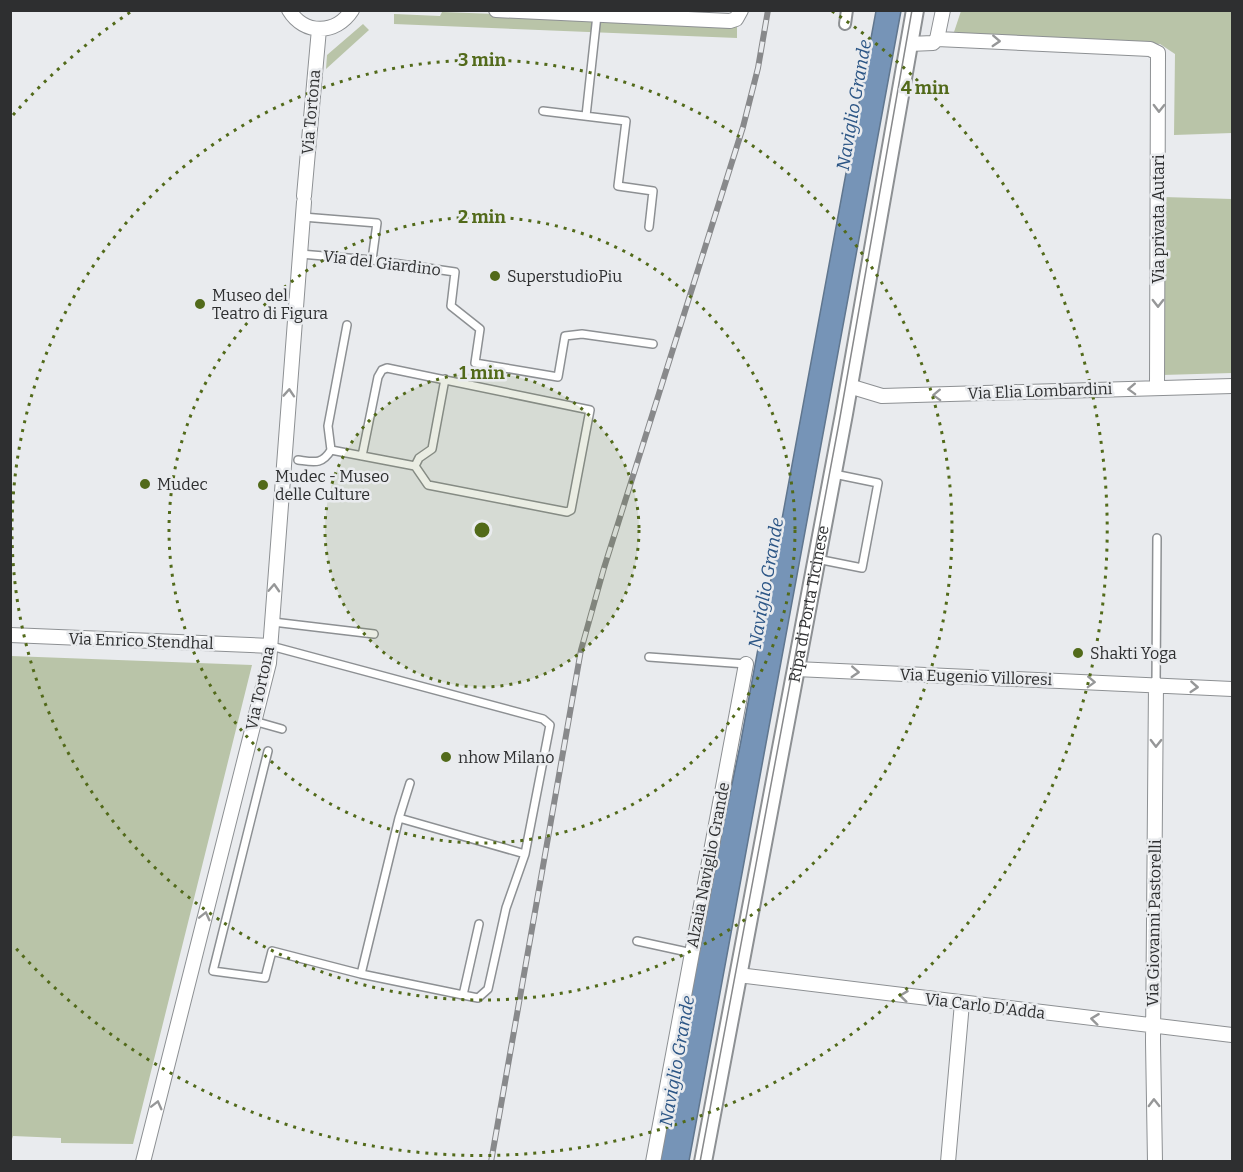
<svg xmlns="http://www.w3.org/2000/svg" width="1243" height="1172" viewBox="0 0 1243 1172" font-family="Bitter,serif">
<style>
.green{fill:#b9c4a8}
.water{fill:#7694b7;stroke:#60768e;stroke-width:1.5}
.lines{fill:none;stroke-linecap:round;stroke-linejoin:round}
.service-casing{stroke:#8d9093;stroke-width:10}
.pedestrian-casing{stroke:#8d9093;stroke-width:14}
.minor-casing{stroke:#8d9093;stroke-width:16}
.tertiary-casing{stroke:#8d9093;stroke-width:20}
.service{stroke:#fff;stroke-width:7}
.pedestrian{stroke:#fff;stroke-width:10}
.minor{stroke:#fff;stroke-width:14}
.tertiary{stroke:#fff;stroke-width:16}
.tram{stroke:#88898b;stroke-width:1.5}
.rail-casing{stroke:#88898b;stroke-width:6}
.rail{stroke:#e9ebee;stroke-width:4;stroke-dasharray:11;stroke-linecap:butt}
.oneway{stroke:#969798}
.ring{fill:none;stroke:#526a1a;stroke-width:3;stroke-dasharray:3 6}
.poi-dot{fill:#526a1a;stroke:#e9ebee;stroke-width:2}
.labels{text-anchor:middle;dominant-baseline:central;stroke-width:5;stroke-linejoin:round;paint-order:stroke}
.street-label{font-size:16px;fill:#2e2f30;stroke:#e9ebee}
.poi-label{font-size:16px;fill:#2e2f30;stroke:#e9ebee;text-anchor:start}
.water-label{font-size:18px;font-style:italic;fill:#2b5585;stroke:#e9ebee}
.centre{fill:#526a1a;stroke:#e9ebee;stroke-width:3}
.ring-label{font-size:18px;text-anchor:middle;font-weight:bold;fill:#526a1a;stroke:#e9ebee;stroke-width:5;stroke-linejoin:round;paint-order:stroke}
</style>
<rect width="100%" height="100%" fill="#e9ebee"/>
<path class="green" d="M961 11H1232V133L1174 135 1175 54 1160 44 953 35Z
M442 12 550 16 552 20 737 27V38L394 24V14L440 16Z
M363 24 369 30 326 69 327 55Z
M1163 197 1232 199V373L1162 375Z
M11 656 252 665 133 1144 61 1143V1138L13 1136 11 1142Z"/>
<path class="water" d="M876 11H901L689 1161 659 1162 686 1027 701 930 740 746Z"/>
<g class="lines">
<defs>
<path id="service" d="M543 111 626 121 618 186 653 191 649 227
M586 116 597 15
M303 217 377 223 372 260
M300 254 372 260 455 272 451 306 480 329 475 363 558 377 565 336 582 334 653 344
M331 450 328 426 347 325
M298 460C314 462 322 465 331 450L415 466 428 485 567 512 571 510 590 410 387 368 382 370 378 377 362 456
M415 466 419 458 432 449 445 379
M817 559 862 568 878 483 834 474
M273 622 374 634
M649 657 746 664
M1156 684 1157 538
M254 721 282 729
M268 751 213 971 265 978 272 951 361 974 399 818 525 854 550 725 543 719 271 646
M399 818 410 783
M479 924 463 995 478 998 488 989 506 908 525 854
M637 941 692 953
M361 974 463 995"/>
<path id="pedestrian" d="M845 24 847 10"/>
<path id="minor" d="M289 10C304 35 336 35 352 10
M496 10 730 21 736 19 741 10
M937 39 1150 49 1158 53 1157 388
M909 44 933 43 937 39 943 10
M304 196 319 29
M849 386 882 396 1232 386
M10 635 271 646
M796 669 1232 689
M738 975 1232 1035
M143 1162 269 663 304 202
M653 1162 746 664
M948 1162 962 1003
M1155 1162 1153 1042 1156 684"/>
<g id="tertiary">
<path id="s1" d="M703 1162 844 414 915 10"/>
</g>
</defs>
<use href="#service" class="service-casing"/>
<use href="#pedestrian" class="pedestrian-casing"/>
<use href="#minor" class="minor-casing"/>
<use href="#tertiary" class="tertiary-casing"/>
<use href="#service" class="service"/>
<use href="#pedestrian" class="pedestrian"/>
<use href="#minor" class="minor"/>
<use href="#tertiary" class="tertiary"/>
<path class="tram" d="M700 1162 839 423 912 10"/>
<defs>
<path id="rail" d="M491 1162 581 650 604 568 743 127 758 68 768 10"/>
</defs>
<use href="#rail" class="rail-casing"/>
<use href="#rail" class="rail"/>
</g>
<defs><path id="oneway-chevron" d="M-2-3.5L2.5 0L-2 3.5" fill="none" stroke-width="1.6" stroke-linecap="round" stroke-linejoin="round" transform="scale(1.5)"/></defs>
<g class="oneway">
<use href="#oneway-chevron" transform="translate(996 41) rotate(3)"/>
<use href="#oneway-chevron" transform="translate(1159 108) rotate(91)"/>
<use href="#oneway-chevron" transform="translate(1158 303) rotate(90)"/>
<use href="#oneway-chevron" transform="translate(1132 389) rotate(178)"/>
<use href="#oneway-chevron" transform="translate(289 393) rotate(-86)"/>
<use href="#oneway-chevron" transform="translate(937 395) rotate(178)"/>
<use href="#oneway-chevron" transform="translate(274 588) rotate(-87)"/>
<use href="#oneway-chevron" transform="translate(855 672) rotate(3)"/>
<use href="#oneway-chevron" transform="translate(1091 682) rotate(2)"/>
<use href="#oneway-chevron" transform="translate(1194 687) rotate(4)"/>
<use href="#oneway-chevron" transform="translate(1156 743) rotate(91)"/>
<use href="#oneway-chevron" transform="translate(205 916) rotate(-76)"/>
<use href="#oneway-chevron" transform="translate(904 996) rotate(-173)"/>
<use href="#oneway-chevron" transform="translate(1095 1019) rotate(-173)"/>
<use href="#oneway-chevron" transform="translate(1154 1103) rotate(-91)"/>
<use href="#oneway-chevron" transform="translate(157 1105) rotate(-76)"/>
</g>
<circle cx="482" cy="530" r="157" fill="#526a1a" fill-opacity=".12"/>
<g class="ring">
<circle cx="482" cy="530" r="157"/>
<circle cx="482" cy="530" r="313"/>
<circle cx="482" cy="530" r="470"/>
<path d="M13 115A626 626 0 0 1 132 11M832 11A626 626 0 1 1 13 945"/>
</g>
<g class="poi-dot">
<circle cx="495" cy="276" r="6"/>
<circle cx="200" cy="304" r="6"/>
<circle cx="145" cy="484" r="6"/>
<circle cx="263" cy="485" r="6"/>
<circle cx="1078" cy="653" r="6"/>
<circle cx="446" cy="757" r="6"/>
</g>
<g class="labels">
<g class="street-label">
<text transform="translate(311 112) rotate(-85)">Via Tortona</text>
<text transform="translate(1158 219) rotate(-90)">Via privata Autari</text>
<text transform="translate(382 263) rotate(7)">Via del Giardino</text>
<text transform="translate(1040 391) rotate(-2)">Via Elia Lombardini</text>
<text stroke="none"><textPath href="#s1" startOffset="568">Ripa di Porta Ticinese</textPath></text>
<text transform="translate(141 641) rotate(2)">Via Enrico Stendhal</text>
<text transform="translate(976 677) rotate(2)">Via Eugenio Villoresi</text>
<text transform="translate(260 688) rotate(-78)">Via Tortona</text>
<text transform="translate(708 865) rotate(-79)">Alzaia Naviglio Grande</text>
<text transform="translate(1154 923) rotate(-89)">Via Giovanni Pastorelli</text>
<text transform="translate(985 1006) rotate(7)">Via Carlo D'Adda</text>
</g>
<g class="poi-label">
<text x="507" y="276">SuperstudioPiu</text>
<text x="212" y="295">Museo del<tspan x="212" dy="18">Teatro di Figura</tspan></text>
<text x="275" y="476">Mudec - Museo<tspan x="275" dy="18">delle Culture</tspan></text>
<text x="157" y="484">Mudec</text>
<text x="1090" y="653">Shakti Yoga</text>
<text x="458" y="757">nhow Milano</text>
</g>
<g class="water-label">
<text transform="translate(854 105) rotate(-80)">Naviglio Grande</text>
<text transform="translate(766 583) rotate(-80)">Naviglio Grande</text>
<text transform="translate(677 1061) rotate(-80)">Naviglio Grande</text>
</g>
</g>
<circle cx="482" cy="530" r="9" class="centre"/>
<g class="ring-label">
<text x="482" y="66">3 min</text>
<text x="925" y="94">4 min</text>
<text x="482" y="223">2 min</text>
<text x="482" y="379">1 min</text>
</g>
<rect width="1243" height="1172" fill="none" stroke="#2e2f30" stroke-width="24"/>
</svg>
